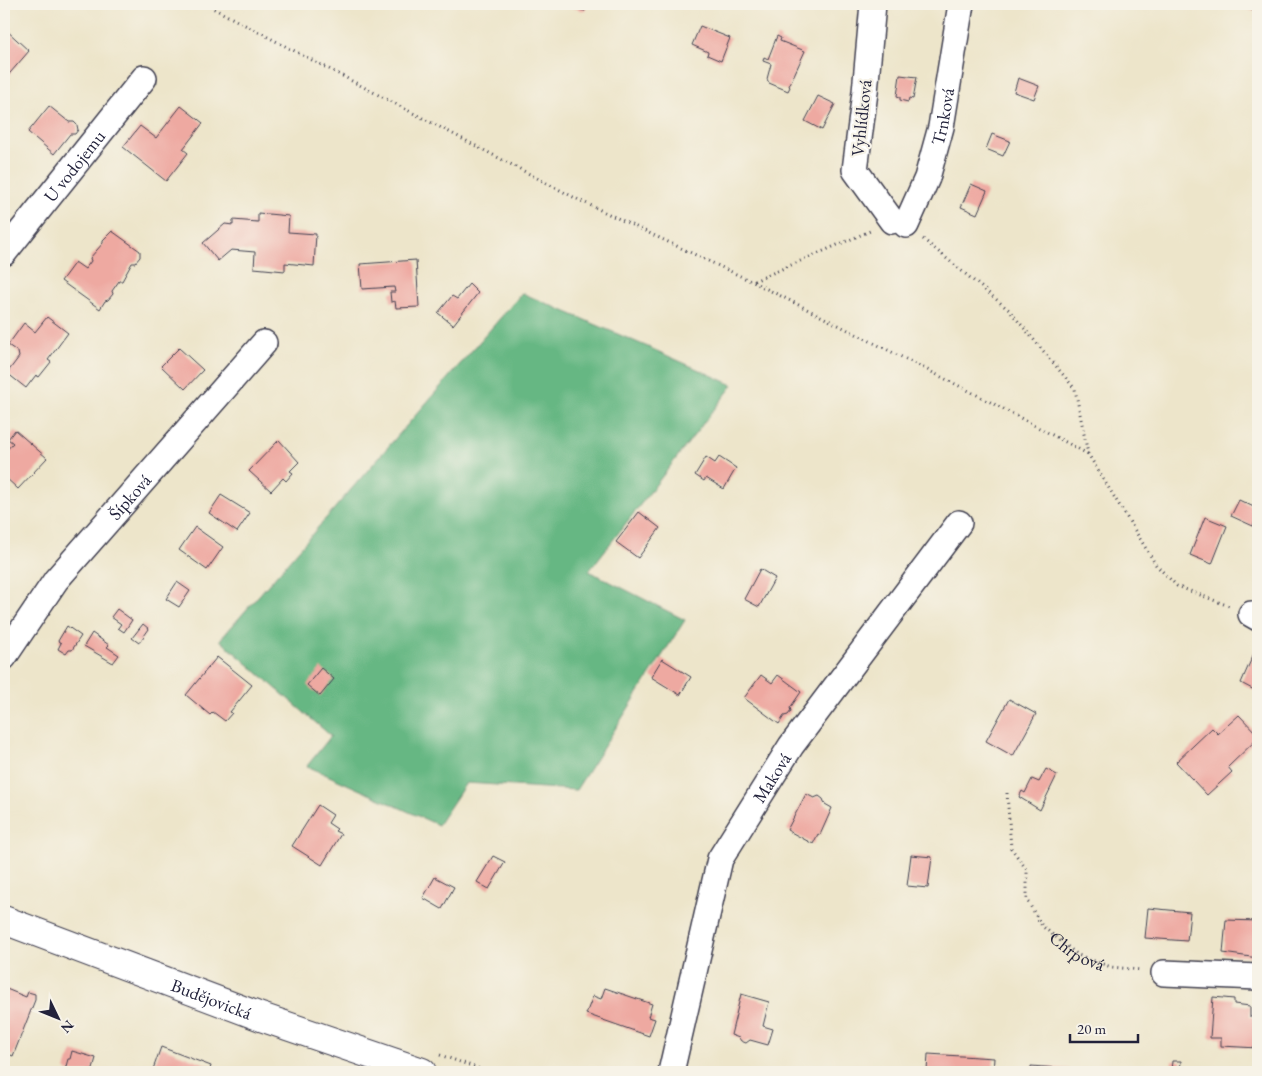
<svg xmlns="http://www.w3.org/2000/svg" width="1262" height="1076" viewBox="0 0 1262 1076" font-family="'EB Garamond',serif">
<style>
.forest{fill:#66b783;stroke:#446c5f}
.building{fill:#eea9a1}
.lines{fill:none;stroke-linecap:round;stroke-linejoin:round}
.minor-casing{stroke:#403f50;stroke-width:28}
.major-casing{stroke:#403f50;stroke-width:30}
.path{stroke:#403f50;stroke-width:3;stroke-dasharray:1 4;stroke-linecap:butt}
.minor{stroke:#fff;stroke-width:25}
.major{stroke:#fff;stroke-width:28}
.labels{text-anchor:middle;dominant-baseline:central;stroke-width:4.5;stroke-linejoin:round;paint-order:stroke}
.street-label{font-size:18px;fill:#22223b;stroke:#f7f3e8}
</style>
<rect width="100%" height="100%" fill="#f7f3e8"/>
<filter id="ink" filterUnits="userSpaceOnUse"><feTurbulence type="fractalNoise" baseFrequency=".02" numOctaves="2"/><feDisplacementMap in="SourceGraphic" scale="10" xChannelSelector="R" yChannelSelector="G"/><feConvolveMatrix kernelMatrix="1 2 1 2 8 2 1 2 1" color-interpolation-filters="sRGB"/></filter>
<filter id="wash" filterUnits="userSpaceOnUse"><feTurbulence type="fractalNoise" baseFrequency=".0096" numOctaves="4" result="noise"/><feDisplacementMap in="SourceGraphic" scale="20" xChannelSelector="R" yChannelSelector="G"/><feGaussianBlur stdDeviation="1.12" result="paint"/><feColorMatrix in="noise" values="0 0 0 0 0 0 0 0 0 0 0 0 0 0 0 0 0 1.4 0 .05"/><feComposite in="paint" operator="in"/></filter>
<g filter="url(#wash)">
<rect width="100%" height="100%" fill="#ede5ca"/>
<path class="forest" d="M522 293 648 347 733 385 589 571 685 620 576 790 466 783 438 825 307 766 331 736 220 640Z"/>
<g id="blocks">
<path class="building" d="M572 4H587L585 11 571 7Z
M1239 4H1257L1254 11Z
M700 26 730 38 721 61 707 55 708 52 692 45Z
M4 28 29 51 4 80Z
M777 36 781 38 780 41 805 51 789 86 790 87 788 91 769 83 767 79 771 64 763 61 764 57 768 59Z
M900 75 917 77 913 99 909 98 908 102 900 100V97L897 96Z
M1018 78 1039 86 1034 99 1014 92Z
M818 96 835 104 822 130 805 121Z
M49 106 69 122H74L77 125 78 130 75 134H70L54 154 28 132Z
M181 106 203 123 183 149 188 153 166 181 123 147 140 126 156 138Z
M992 134 1010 141 1003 156 986 149Z
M971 184 987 191 977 214 961 207Z
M258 213 289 216 288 232 316 234 314 266 285 263V271L254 268 255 252 231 250 218 261 203 243 225 224 233 225V220L258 222Z
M112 231 140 251V257L135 263H132L122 281H119L112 291 113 294 108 300 105 301 100 309 61 281 75 262 85 269 91 261 90 258 103 243V240Z
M416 260 419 307 396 308 395 301 391 302 390 292H395L394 287 362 289 360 264Z
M469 284 478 293 453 325 438 313 452 296 457 299Z
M47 317 68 333 48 360 51 362 39 377 36 375 26 388 7 373 19 357 18 352 8 345 24 323 35 332Z
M179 348 203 370 185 389 161 366Z
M15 430 47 458 18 489 4 476V453L13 443 8 439Z
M279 440 299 462 290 471 293 473 286 481 283 478 271 491 249 471Z
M706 457 715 463 719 457 736 468 724 489 706 478 704 481 695 475Z
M221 495 250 513 237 532 209 513Z
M1239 500 1258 509V515L1253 526 1231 516Z
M639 512 660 528 638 558 616 542Z
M1205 517 1227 526 1212 564 1190 555Z
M195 527 223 547 207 570 179 550Z
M760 569 775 578 759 607 744 599Z
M177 582 190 591 179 607 166 599Z
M117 609 132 620 124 632 118 628 121 624 111 617Z
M143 624 149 629 139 643 132 638Z
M67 626 81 636 72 650H69L66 654 58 649 61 643 58 641Z
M92 633 109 645 107 647 119 655 113 663 84 646Z
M1258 644V692L1241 683Z
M217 657 252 685 230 712 232 713 225 721 213 712 210 715 186 695Z
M662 659 691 677 680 695 651 677Z
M321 668 334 679 320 696 307 685Z
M761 675 772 683 778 675 801 692 790 708 791 711 788 715 784 716 779 724 744 698Z
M1009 699 1036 714 1013 756 986 741Z
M1239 715 1258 735V738L1228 767 1232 772 1207 795 1176 762 1212 728 1218 734Z
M1046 769 1057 775 1040 810 1019 797 1022 791 1025 793 1032 779 1039 782Z
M806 794 814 798 819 796 823 799 825 804 832 808 820 835 818 834 813 844 787 830Z
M318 805 333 815 328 823 337 829 335 831 341 834 322 865 292 846Z
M911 855 932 857 928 888 907 886Z
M493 856 505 862 489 889 477 882Z
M435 877 454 887 442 909 423 898Z
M1148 908 1190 912 1187 941 1145 938Z
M1226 920 1258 921V958L1223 953Z
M4 988 26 997 28 992 35 994V1000L13 1056 4 1052Z
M605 988 652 1004 648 1017 655 1019 649 1036 586 1014 593 996 601 999Z
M741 994 769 1002 763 1026 773 1029 768 1045 750 1040 746 1043 741 1041 739 1038 731 1035Z
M1213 997 1234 999V1004L1250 1006V1017H1258V1048L1221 1046V1038H1210Z
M161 1047 211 1066 209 1072H152Z
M72 1051 96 1058 92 1072H67V1070H65L68 1059H70Z
M928 1054 994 1058 993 1072H927Z
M1172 1061H1181L1180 1072H1171Z
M1031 1066 1070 1069V1072H1031Z"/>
</g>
</g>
<g filter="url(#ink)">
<use href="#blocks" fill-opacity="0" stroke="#403f50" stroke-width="1"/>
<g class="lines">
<defs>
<g id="minor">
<path d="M873 4 865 92 855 170 892 221"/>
<path id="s2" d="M906 225 927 178 941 127 961 4"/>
<path id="s3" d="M4 253 144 78"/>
<path d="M1251 614 1258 618"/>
<path id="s4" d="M4 657 56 580 264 343"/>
<path d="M1164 973 1258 977"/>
<path id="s5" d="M671 1072 720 859 791 746 959 523"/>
</g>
<g id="major">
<path id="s6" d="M4 920 261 1017 422 1072"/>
</g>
</defs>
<use href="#minor" class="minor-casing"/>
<use href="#major" class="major-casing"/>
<g class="path">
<path d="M205 4 579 200 753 282 981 397 1088 454"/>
<path d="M923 239 1009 310 1075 389 1088 454 1156 565 1177 586 1229 606"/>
<path d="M754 281 870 231"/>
<path id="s1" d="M1007 793 1011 848 1027 870V900L1042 926 1078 955 1111 967 1142 970"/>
<path d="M440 1055 489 1072"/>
</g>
<use href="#minor" class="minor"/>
<use href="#major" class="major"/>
</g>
</g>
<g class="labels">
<g class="street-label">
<text stroke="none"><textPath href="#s2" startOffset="115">Trnková</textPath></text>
<text transform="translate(861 118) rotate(-84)">Vyhlídková</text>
<text stroke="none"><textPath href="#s3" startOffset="112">U vodojemu</textPath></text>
<text stroke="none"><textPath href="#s4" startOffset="204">Šípková</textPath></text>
<text stroke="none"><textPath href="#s5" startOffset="315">Maková</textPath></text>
<text stroke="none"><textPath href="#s1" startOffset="186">Chrpová</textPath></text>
<text stroke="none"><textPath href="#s6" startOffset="222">Budějovická</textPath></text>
</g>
</g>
<rect width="1262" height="1076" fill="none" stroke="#f7f3e8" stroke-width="20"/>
<g transform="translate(58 1018) rotate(133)" stroke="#f7f3e8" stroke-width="4" paint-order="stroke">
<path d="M0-4L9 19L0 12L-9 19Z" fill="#22223b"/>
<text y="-8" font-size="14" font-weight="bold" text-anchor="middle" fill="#22223b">N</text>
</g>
<path d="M1070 1034v8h68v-8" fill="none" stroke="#22223b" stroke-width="2.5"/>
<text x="1077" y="1034" font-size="15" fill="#22223b" stroke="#f7f3e8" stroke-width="4" paint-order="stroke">20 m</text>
</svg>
